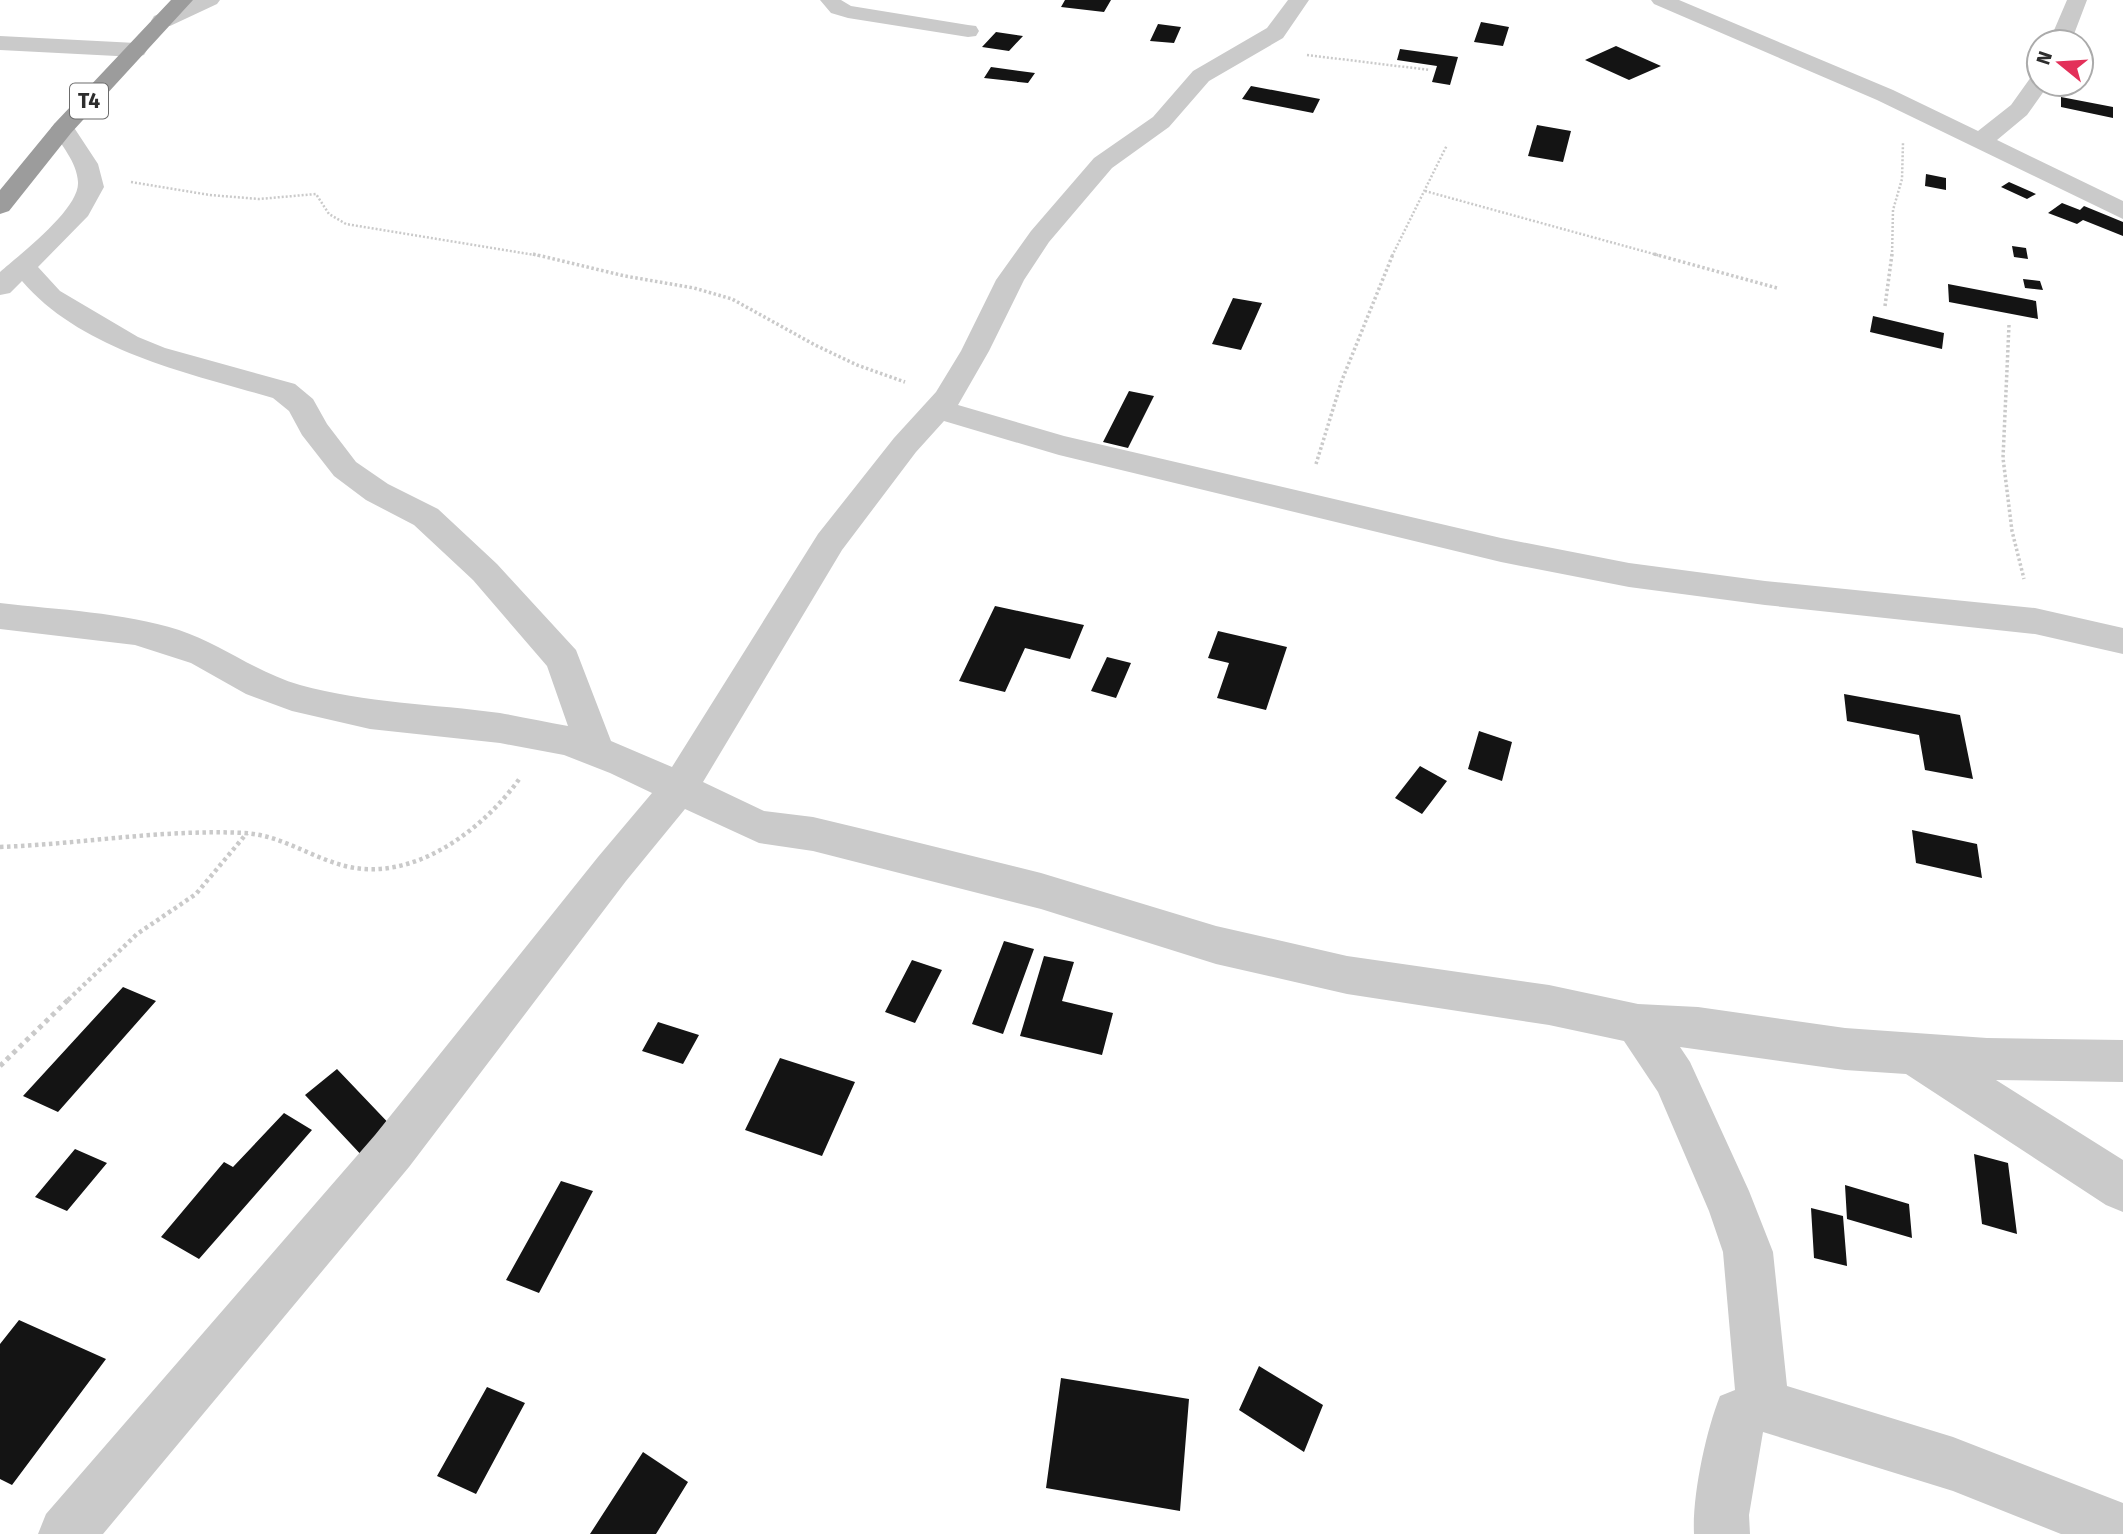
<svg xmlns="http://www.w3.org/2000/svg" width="2123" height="1534" viewBox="0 0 2123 1534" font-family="'Fira Sans',sans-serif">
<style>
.building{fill:#141414}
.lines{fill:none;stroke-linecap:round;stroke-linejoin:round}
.path-far3{stroke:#cacaca;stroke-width:2.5;stroke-dasharray:2 2;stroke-linecap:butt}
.path-far2{stroke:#cacaca;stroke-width:3.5;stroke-dasharray:2.5 2.5;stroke-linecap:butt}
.path-far1{stroke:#cacaca;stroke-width:4.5;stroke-dasharray:3.5 3.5;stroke-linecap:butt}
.path{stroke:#cacaca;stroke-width:5;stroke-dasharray:4.5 4.5;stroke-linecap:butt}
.minor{fill:#cacaca;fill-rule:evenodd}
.trunk{fill:#9c9c9c;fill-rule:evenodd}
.labels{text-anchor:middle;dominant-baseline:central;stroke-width:7;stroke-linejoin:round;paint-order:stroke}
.shield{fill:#fff;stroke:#6c6c6c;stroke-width:2}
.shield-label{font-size:21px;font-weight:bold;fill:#2d2d2d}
</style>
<rect width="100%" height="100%" fill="#fff"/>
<path class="building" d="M1065 0H1111L1104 12 1061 7Z
M1481 22 1509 27 1503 46 1474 42Z
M1158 24 1181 27 1174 43 1150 41Z
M996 32 1023 36 1009 51 982 47Z
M1616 46 1661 66 1629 80 1585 60Z
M1400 49 1458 57 1450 85 1432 82 1437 66 1397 60Z
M991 67 1035 73 1028 83 984 78Z
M1251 86 1320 99 1313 113 1242 99Z
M2061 97 2113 107V118L2061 107Z
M1537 125 1571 131 1563 162 1528 156Z
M1926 174 1946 178V190L1925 186Z
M2009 182 2036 194 2027 199 2001 187Z
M2062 203 2080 210 2084 206 2123 222V236L2083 220 2077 224 2048 213Z
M2012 246 2026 248 2028 259 2014 257Z
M2023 279 2040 281 2043 290 2025 288Z
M1948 284 2036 301 2038 319 1949 302Z
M1233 298 1262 303 1241 350 1212 344Z
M1873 316 1944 333 1942 349 1870 332Z
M1129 391 1154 396 1128 448 1103 442Z
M995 606 1084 625 1070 659 1025 648 1005 692 959 681Z
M1218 631 1287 647 1266 710 1217 698 1229 663 1208 658Z
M1107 657 1131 663 1116 698 1091 691Z
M1844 694 1960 715 1973 779 1925 770 1919 735 1847 721Z
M1479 731 1512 742 1502 781 1468 769Z
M1420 766 1447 781 1422 814 1395 798Z
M1912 830 1977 844 1982 878 1916 863Z
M1004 941 1034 949 1003 1034 972 1024Z
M1044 956 1074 962 1062 1001 1113 1013 1102 1055 1020 1036Z
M912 960 942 970 915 1023 885 1012Z
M123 987 156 1001 58 1112 23 1096Z
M658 1022 699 1035 683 1064 642 1051Z
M780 1058 855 1082 822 1156 745 1130Z
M337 1069 397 1132 366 1160 305 1095Z
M284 1113 312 1130 199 1259 161 1237 224 1162 233 1167Z
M75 1149 107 1163 67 1211 35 1197Z
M1974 1154 2008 1163 2017 1234 1982 1224Z
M561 1181 593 1191 539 1293 506 1280Z
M1845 1185 1909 1204 1912 1238 1847 1219Z
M1811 1208 1843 1216 1847 1266 1814 1258Z
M19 1320 106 1359 12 1485 0 1479V1344Z
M1259 1366 1323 1405 1304 1452 1239 1410Z
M1061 1378 1189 1399 1180 1511 1046 1488Z
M487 1387 525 1403 476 1494 437 1476Z
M643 1452 688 1482 656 1534H590Z"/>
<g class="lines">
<path class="path-far3" d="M1307 55 1430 70
M131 182 210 195 259 199 316 194 329 214 346 224 541 256
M1425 191 1661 256
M1392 256 1447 145
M1892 256 1893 210 1902 179 1903 143"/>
<path class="path-far2" d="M533 254 625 276 694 288 732 299 815 345 857 365 905 382
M1654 254 1777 288
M1885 306 1892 254
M2009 325 2003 458 2012 531 2024 579
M1316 464 1342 380 1393 254"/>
<path class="path-far1" d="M0 847C81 844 163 829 244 833 281 835 310 857 345 866 413 883 483 830 520 778
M68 1000 137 934 196 894 247 833"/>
<path class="path" d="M0 1066 70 998"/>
<path class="minor" d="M192 0H220L217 4 170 26H154L151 21 154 16Z
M820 0H841L851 6 968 25 976 26 979 31 976 36 968 37 848 18 831 13Z
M1288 0H1309L1283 38 1209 81 1169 127 1112 168 1049 242 1024 280 989 351 958 405 1064 436 1501 538 1629 563 1765 581 2035 608 2123 628V654L2035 634 1765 605 1629 587 1501 562 1059 455 944 421 916 452 842 550 703 782 764 811 813 817 863 829 1041 873 1216 926 1347 956 1549 985 1638 1004 1698 1007 1845 1028 1987 1038 2123 1040V1082L1996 1080 2123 1160V1212L2106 1205 1906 1074 1845 1070 1680 1047 1690 1062 1749 1191 1773 1252 1787 1386 1953 1437 2123 1503V1534H2061L1953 1491 1763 1432 1749 1515 1750 1534H1694C1692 1496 1706 1431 1720 1396L1735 1390 1723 1252 1709 1211 1658 1092 1624 1041 1549 1025 1347 994 1216 964 1041 909 813 851 759 843 685 809 626 881 409 1167 103 1534H38L46 1514 375 1135 598 857 652 793 610 773 564 755 500 743 370 729 292 711 246 694 191 663 135 645 0 629V603C59 610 122 612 179 630 221 644 257 673 300 685 366 703 433 704 500 713 523 717 545 722 568 726L547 666 473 580 414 525 366 500 334 476 302 435 289 411 273 398C188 373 82 351 22 281L10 293 0 295V272C19 255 80 209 78 182 77 162 61 145 51 128L55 123H71L98 164 104 187 88 216 38 267 60 291 138 337 165 348 295 384 313 399 327 424 356 462 388 484 438 509 497 564 576 650 611 741 672 767 818 534 894 438 936 392 961 351 996 280 1031 231 1094 158 1153 117 1193 71 1267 28Z
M1651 0H1679L1893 90 1978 131 2011 105 2031 77 2039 75V84H2049L2027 115 1997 140 2123 201V219L1877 100 1654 4Z
M2067 0H2087L2071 42H2049Z
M0 36 136 43 144 45 147 50 144 55 136 57 0 50Z"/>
<path class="trunk" d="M171 0H193L71 133 9 211 0 214V190L55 123Z"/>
</g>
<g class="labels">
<rect class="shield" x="70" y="83.5" width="38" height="35" rx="5"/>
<g class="shield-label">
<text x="89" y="101">T4</text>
</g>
</g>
<g transform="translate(2060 63) rotate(288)"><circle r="33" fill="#ffffff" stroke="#ababab" stroke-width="2"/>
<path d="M0-5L12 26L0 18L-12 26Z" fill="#e33059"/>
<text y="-10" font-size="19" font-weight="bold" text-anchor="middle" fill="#2d2d2d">N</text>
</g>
</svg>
